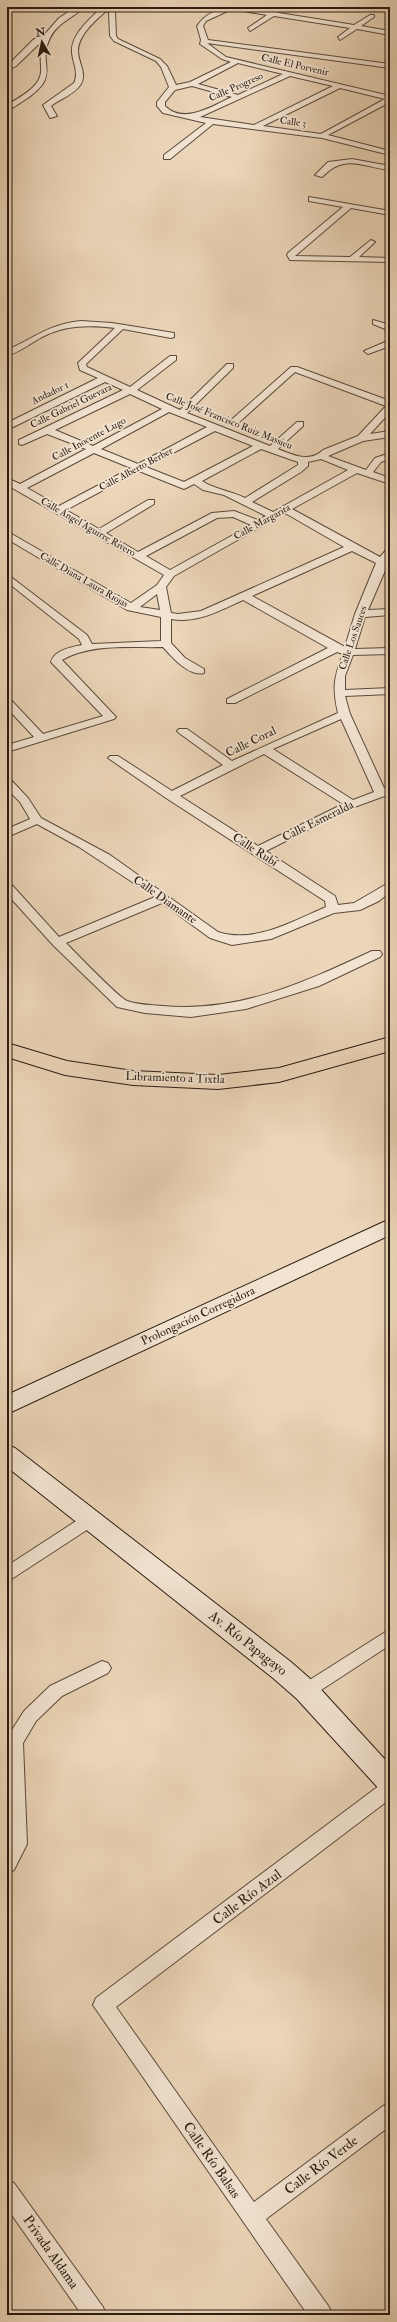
<svg xmlns="http://www.w3.org/2000/svg" width="397" height="2322" viewBox="0 0 397 2322" font-family="'IM FELL Double Pica',serif">
<style>
.lines{fill:none;stroke-linecap:round;stroke-linejoin:round}
.street-casing{stroke:#5a4a3c;stroke-width:2}
.secondary-casing{stroke:#2a1c12;stroke-width:2}
.primary-casing{stroke:#2a1c12;stroke-width:2}
.street{fill:#f3e4d2;fill-rule:evenodd}
.secondary{fill:#f3e4d2;fill-rule:evenodd}
.primary{fill:#ecd6b9;fill-rule:evenodd}
.labels{text-anchor:middle;dominant-baseline:central;stroke-width:3.5;stroke-linejoin:round;paint-order:stroke}
.far-street-label{font-size:10px;fill:#2a1c12;stroke:#f3e4d2}
.street-label{font-size:12px;fill:#2a1c12;stroke:#f3e4d2}
.near-street-label{font-size:14px;fill:#2a1c12;stroke:#f3e4d2}
</style>
<rect width="100%" height="100%" fill="#ecd6b9"/>
<filter id="stains"><feTurbulence type="fractalNoise" baseFrequency=".005" numOctaves="4"/><feColorMatrix values="0 0 0 0 .2 0 0 0 0 .09 0 0 0 0 .02 0 0 0 .5 -.17"/></filter>
<radialGradient id="worn" r=".72"><stop offset=".6" stop-color="#630" stop-opacity="0"/><stop offset="1" stop-color="#630" stop-opacity=".3"/></radialGradient>
<g class="lines">
<defs>
<path id="street" d="M76 7H84C73 18 57 23 50 38 36 66 64 75 23 101 18 104 13 109 7 109V105C20 97 43 86 41 68 41 58 39 50 43 40L16 66 7 71V66L33 40 46 33 59 18Z
M102 7H110L115 11 116 36 118 39 160 59 167 66 176 85 190 82 231 62 222 59 200 44 201 40 197 26C214 1 246 7 272 12L276 10 279 13 354 25 370 15H374V17L361 26 390 31V35L357 29 340 40 338 37 350 28 274 16 250 31 248 28 267 15 232 9 206 21 203 26 208 40 390 64V68L207 43 226 57 390 96V102L328 135 390 151V155L322 138 213 124 170 159H164V155L206 123 163 113 157 106V102L169 87 161 67 156 61 114 41 110 36 109 12 106 11C96 20 78 35 78 51 78 62 87 73 81 84 74 95 61 98 51 106L57 116 50 118 43 105 74 83C79 73 73 63 72 53 70 35 91 18 102 7ZM238 63 283 74 238 95 198 84ZM290 76 333 86 254 125 200 117ZM192 86 232 97C212 106 184 125 165 106V102L175 90ZM340 88 385 99 321 134 263 126Z
M352 159 390 166V170C362 167 345 153 322 177L315 175 328 162Z
M309 197 390 211V215L351 208 295 256 350 257 371 240 375 242 359 257 390 258V262L290 260 287 255 288 253 343 207 309 201Z
M373 320 390 325V331L373 324Z
M81 321 112 323 174 333V337L171 338 123 329 86 364 87 367 130 387 170 356H176V360L137 390 180 410 227 364H233V368L187 413 270 446 297 422H303V426L278 449C292 455 310 463 323 450L358 436 386 406 295 372 236 425H230V421L291 367H297L390 401V412L370 434 390 431V437L363 441 328 456 366 470 375 458 390 453V459L381 462 373 472 390 478V484L357 473 292 509 380 557 386 550 390 549V559L368 610 390 609V615L365 617 355 649 390 648V654L353 655 345 676V690L390 688V694L345 696 350 714 384 788 390 787V794L349 809 266 851 335 896 338 905 354 903 390 882V892L379 901 360 910 334 913 271 939 232 945 210 938 162 903 66 943C76 953 118 997 127 1001 138 1005 152 1005 163 1006 239 1013 305 982 372 951H380L382 954 380 957 319 986 246 1009 191 1017 145 1013 117 1007 53 945 7 894V883L11 884 59 937 155 897 79 847 37 824 7 837V829L30 819 20 802 7 789V779L11 780 28 798 41 818 110 855 218 932C254 944 293 921 326 907L325 901 166 798 108 758 110 756H118L172 791 223 765 179 733 177 731 179 729H187L232 761 338 713C332 688 334 677 343 654L337 652 235 703H227V699L328 648 243 600C221 610 197 624 171 619V643L185 658 204 669V673C189 677 172 657 163 647 131 648 91 643 62 660L116 717 114 719 7 752V745L34 737 7 708V699L11 700 43 734 103 716 51 662C54 650 72 647 82 645L79 639 7 582V574L87 635 92 644 161 641V617L127 610 7 539V532L10 533 131 603 157 585 164 575 7 485V478L20 484 86 449 47 434 22 445 19 444V440L123 390 105 382 7 430V423L98 378 80 370 78 363 115 328C90 325 65 325 42 337 31 343 20 352 7 356V350C37 337 46 325 81 321ZM130 394 162 409 93 446 55 430ZM169 412 207 427 138 464 101 449ZM215 431 253 446 184 482 146 467ZM261 449 298 462V465L245 498C231 491 214 489 202 481ZM94 453 131 468 59 506 27 488ZM321 459 348 470 273 512 252 502 301 472 308 466V462ZM139 471 184 489 194 484 203 490 224 495 266 516 258 520 234 511 212 513 138 552 106 533 154 504V500H148L99 529 66 510ZM285 513 344 547 201 611 178 614 171 613 166 587 174 576ZM233 517 251 525 170 570 146 556 217 518ZM352 551 376 563 355 614 345 647 252 596ZM157 594 160 610 140 607ZM341 719 374 792 353 800 273 749ZM264 754 343 804 258 846 180 796Z
M390 340V346L368 354 364 351Z
M90 1512 96 1514 98 1519 96 1524 7 1582V1566Z
M390 1629V1645L312 1696 306 1699 300 1696 297 1691 300 1686Z
M102 1661 108 1663 111 1668 108 1673 62 1696 36 1721 23 1743 27 1844 14 1870 7 1873 9 1843 7 1738 24 1711 50 1686Z
M390 1780V1799L116 2007 254 2202 383 2106 390 2103V2126L266 2219 329 2307 332 2315H308L93 2005 96 1998 384 1782Z
M7 2180 14 2183 103 2307 106 2315H82L7 2208Z"/>
<path id="secondary" d="M390 1219V1235L7 1414V1395Z
M7 1445 15 1448 291 1662 315 1683 390 1765V1795L381 1791 297 1699 273 1678 7 1467Z"/>
<path id="primary" d="M390 1037V1051L279 1082 218 1089 133 1085 65 1075 7 1057V1043L67 1061 133 1071 218 1075 279 1068Z"/>
</defs>
<use href="#street" class="street-casing"/>
<use href="#secondary" class="secondary-casing"/>
<use href="#primary" class="primary-casing"/>
<use href="#street" class="street"/>
<use href="#secondary" class="secondary"/>
<use href="#primary" class="primary"/>
</g>
<g class="labels">
<g class="far-street-label">
<text transform="translate(295 65) rotate(13)">Calle El Porvenir</text>
<text transform="translate(236 87) rotate(-24)">Calle Progreso</text>
<text transform="translate(293 122) rotate(7)">Calle 3</text>
<text transform="translate(50 393) rotate(-26)">Andador 1</text>
<text transform="translate(71 406) rotate(-26)">Calle Gabriel Guevara</text>
<text transform="translate(229 421) rotate(22)">Calle José Francisco Ruiz Massieu</text>
<text transform="translate(89 439) rotate(-28)">Calle Inocente Lugo</text>
<text transform="translate(136 469) rotate(-28)">Calle Alberto Berber</text>
<text transform="translate(262 522) rotate(-29)">Calle Margarita</text>
<text transform="translate(88 527) rotate(30)">Calle Ángel Aguirre Rivero</text>
<text transform="translate(84 580) rotate(30)">Calle Diana Laura Riojas</text>
<text transform="translate(353 638) rotate(-71)">Calle Los Sauces</text>
</g>
<g class="street-label">
<text transform="translate(251 742) rotate(-26)">Calle Coral</text>
<text transform="translate(318 821) rotate(-26)">Calle Esmeralda</text>
<text transform="translate(255 850) rotate(33)">Calle Rubí</text>
<text transform="translate(165 900) rotate(35)">Calle Diamante</text>
<text transform="translate(175 1078) rotate(2)">Libramiento a Tixtla</text>
<text transform="translate(198 1316) rotate(-25)">Prolongación Corregidora</text>
</g>
<g class="near-street-label">
<text transform="translate(248 1643) rotate(38)">Av. Río Papagayo</text>
<text transform="translate(247 1897) rotate(-37)">Calle Río Azul</text>
<text transform="translate(212 2160) rotate(55)">Calle Río Balsas</text>
<text transform="translate(321 2165) rotate(-37)">Calle Río Verde</text>
<text transform="translate(51 2252) rotate(55)">Privada Aldama</text>
</g>
</g>
<rect width="397" height="2322" fill="none" stroke="#ecd6b9" stroke-width="24"/>
<rect x="8" y="8" width="381" height="2306" fill="none" stroke="#2a1c12" stroke-width="2"/>
<rect x="12" y="12" width="373" height="2298" fill="none" stroke="#2a1c12"/>
<g transform="translate(42 42) rotate(351)" stroke="#f3e4d2" stroke-width="3" paint-order="stroke">
<path d="M0-3L7 15L0 10L-7 15Z" fill="#2a1c12"/>
<text y="-6" font-size="11" font-weight="bold" text-anchor="middle" fill="#2a1c12">N</text>
</g>
<rect width="100%" height="100%" filter="url(#stains)"/>
<rect width="100%" height="100%" fill="url(#worn)"/>
</svg>
